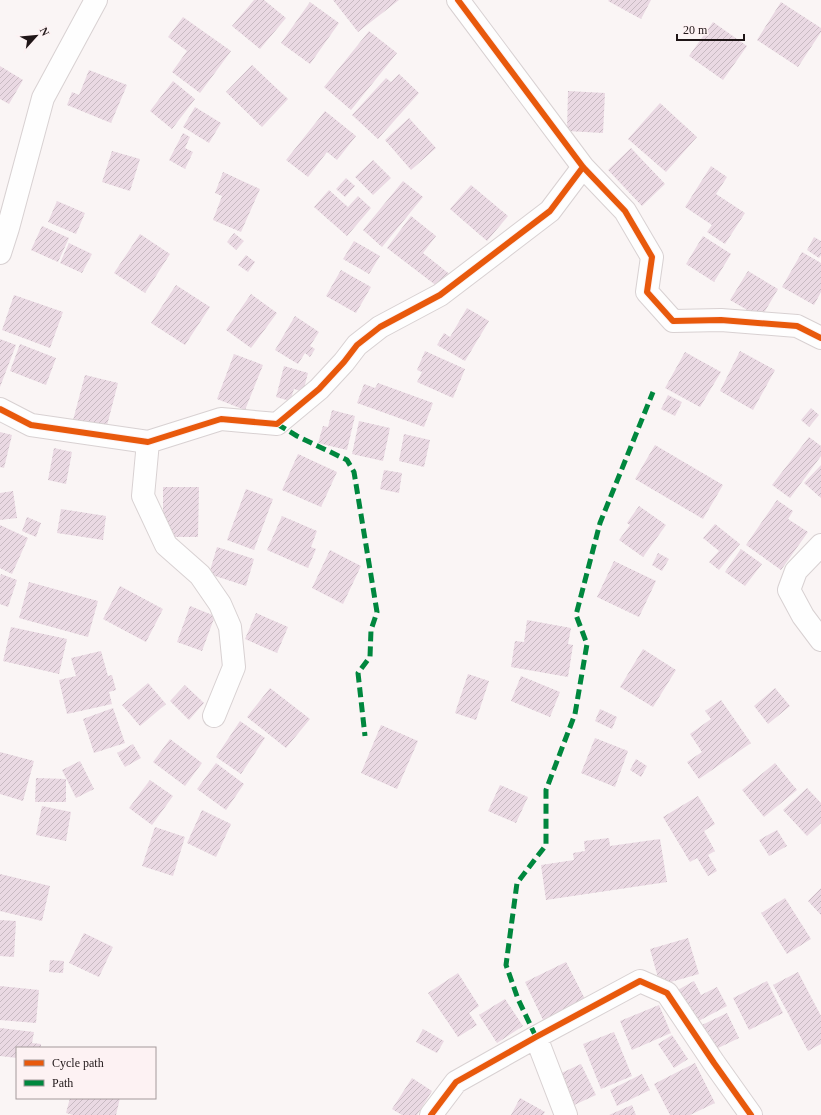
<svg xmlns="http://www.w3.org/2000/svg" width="821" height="1115" viewBox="0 0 821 1115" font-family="'Times New Roman',serif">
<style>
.building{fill:url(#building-hatch)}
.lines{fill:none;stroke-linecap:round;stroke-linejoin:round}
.minor-casing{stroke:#d8d1d2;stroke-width:24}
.minor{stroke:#fefefe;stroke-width:22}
.quiet{stroke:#00873e;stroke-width:5;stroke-dasharray:10 5;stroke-linecap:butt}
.cycleway-casing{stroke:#fdf2f3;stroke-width:8}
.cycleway{stroke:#e8590c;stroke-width:6}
</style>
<defs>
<pattern id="building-hatch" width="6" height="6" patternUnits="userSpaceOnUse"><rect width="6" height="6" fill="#ead9e3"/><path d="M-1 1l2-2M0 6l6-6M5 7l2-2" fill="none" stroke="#c8bac2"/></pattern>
</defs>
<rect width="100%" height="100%" fill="#faf5f5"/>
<path class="building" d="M254 0H264L286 18 260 49 232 26Z
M333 0H399L358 32Z
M609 0H651L641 19 608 1Z
M310 2 339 23 310 64 281 43Z
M781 2 821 28V32L798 67 757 40Z
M183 17 231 51 200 93 172 72 187 51 168 37Z
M713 22 747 46 723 80 689 56Z
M369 31 397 53 351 110 324 87Z
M252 65 288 99 262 127 226 92Z
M0 66 23 80 9 104 0 99Z
M89 70 127 85 111 123 67 105 72 92 79 95Z
M399 74 419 93 378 139 352 115 386 78 391 82Z
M173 81 195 99 172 129 150 111Z
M568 91 605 93 603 133 567 131Z
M660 103 697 137 666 172 628 139Z
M195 107 221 123 209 143 183 127Z
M325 111 356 136 337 160 327 152 308 177 286 160Z
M409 118 436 148 411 170 385 140Z
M183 133 190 137 185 148 193 152 185 169 169 160Z
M631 148 665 184 642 206 608 170Z
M112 151 140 159 130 191 102 182Z
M373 160 391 178 373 195 355 177Z
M711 166 727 177 716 194 745 213 725 244 707 232 712 225 685 207Z
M223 172 260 189 241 232 213 220 222 196 215 193Z
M346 178 355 186 345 197 336 189Z
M403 181 423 197 382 247 363 230Z
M471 185 508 216 487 241 450 209Z
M329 190 348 207 358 196 371 208 347 236 314 207Z
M57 201 85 213 76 234 48 222Z
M411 216 436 236 423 253 452 276 442 290 387 248Z
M42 226 69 238 58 262 31 250Z
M234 233 244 241 236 250 227 242Z
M140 234 170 254 145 293 114 273Z
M703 236 731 254 714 282 686 264Z
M814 237 821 241V255L819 258 807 250Z
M354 241 380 256 369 274 343 259Z
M69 243 92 254 82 273 60 263Z
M802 252 821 263V292L814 305 782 287Z
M246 255 255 262 248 272 238 265Z
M341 270 371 287 356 313 326 296Z
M748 271 778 289 761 318 730 300Z
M176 285 210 307 185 345 151 323Z
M251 294 277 313 251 348 226 330Z
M14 295 63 312 50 348 2 330Z
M467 308 489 321 465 361 437 345 444 333 450 337Z
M295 316 319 332 310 346 315 349 310 357 305 353 298 364 275 350Z
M0 339 16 345 0 387Z
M20 344 56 358 46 385 10 371Z
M425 351 465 369 453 398 417 382 422 372 417 370Z
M740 351 775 370 753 410 720 391Z
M685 352 721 372 700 407 665 388Z
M234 354 263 365 245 410 217 399Z
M284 366 308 373 303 392 294 389 290 401 276 397Z
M85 375 118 383 105 433 72 424Z
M378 383 433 403 424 427 357 403 364 384 375 388Z
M668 395 682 402 675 416 661 409Z
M811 408 819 415 809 427 801 420Z
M332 410 355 416 347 450 318 443 323 426 328 427Z
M359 421 390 428 383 461 352 454Z
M0 432 12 435 4 468 0 467Z
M404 434 430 440 424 467 399 461Z
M809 437 821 446V456L790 498 772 485Z
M655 445 723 485 703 519 635 479Z
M54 448 72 452 66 484 48 480Z
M298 454 337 472 321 507 282 490Z
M821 465V498L804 483Z
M384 470 402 473 399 493 380 489Z
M163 487H199L198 537H163Z
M246 489 273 499 254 550 227 540Z
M13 491 17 518 0 520V493Z
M777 500 793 511 788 519 808 532 781 570 746 545Z
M639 506 666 525 643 557 619 540 630 525 627 523Z
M61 509 106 516 103 540 57 533Z
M282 516 317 531 311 547 316 549 308 568 267 550Z
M27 517 41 523 36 537 22 531Z
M715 524 740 544 719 570 709 562 719 551 703 538Z
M0 525 28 538 12 574 0 568Z
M217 547 254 559 246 586 209 574Z
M741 549 762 564 745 586 725 572Z
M330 550 361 566 343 604 312 588Z
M658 553 669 559 662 571 652 565Z
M614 561 656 581 639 617 597 597Z
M1 574 17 580 8 607 0 604V578Z
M29 582 98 601 88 637 19 618Z
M120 586 163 609 146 642 103 619Z
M190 606 215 616 202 651 177 642Z
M256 613 288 627 277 653 245 639Z
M527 620 571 628 568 644 573 645 568 677 511 667 515 641 524 642Z
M11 627 67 639 59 674 3 661Z
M643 649 676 670 653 707 620 687Z
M101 651 108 676 112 675 116 690 109 692 112 704 67 714 59 680 76 676 71 658Z
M468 674 489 681 476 720 455 713Z
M521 676 560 692 550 717 511 701Z
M148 683 166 704 140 726 122 705Z
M185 685 204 703 189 720 170 701Z
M270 688 310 719 286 748 247 717Z
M775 688 790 706 768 724 754 706Z
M721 700 751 743 699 779 687 762 702 752 690 734 711 719 705 711Z
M113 708 125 743 94 753 83 719Z
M600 709 617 717 612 729 595 721Z
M240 721 265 738 241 774 216 757Z
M381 725 418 741 397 789 361 773Z
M595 738 628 751 615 787 581 773Z
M170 739 202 763 185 786 153 762Z
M133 744 141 758 125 767 117 753Z
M0 752 34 761 23 801 0 794Z
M636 759 647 766 641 777 630 770Z
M80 761 94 789 76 798 62 770Z
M216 763 244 784 226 810 197 789Z
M775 763 797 790 764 817 742 790Z
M36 778 66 779V802H35Z
M150 780 173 796 152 825 129 808Z
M500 785 528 797 516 823 488 811Z
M807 788 821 803V823L807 836 783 810Z
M698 796 715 824 704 831 715 851 708 855 717 871 708 876 697 858 690 862 663 817Z
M42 806 71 812 66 841 36 835Z
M202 810 231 824 216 857 187 843Z
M155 827 185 837 173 876 142 866Z
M777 830 787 846 769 856 759 840Z
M609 838 610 846 660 839 667 882 546 900 541 865 574 860 573 853 585 851 584 841Z
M0 874 50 886 42 921 0 911Z
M821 888V915L808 901Z
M785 898 811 939 787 954 761 913Z
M0 920 16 921 14 957 0 956Z
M84 933 113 947 99 977 69 963Z
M688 938 699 974 660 985 650 949Z
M50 960 64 961 63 973 49 972Z
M566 962 585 999 543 1020 525 982Z
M798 972 821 1016V1044L808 1051 773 985Z
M458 973 479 1006 469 1013 477 1025 458 1037 428 993Z
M694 981 701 995 717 987 727 1006 691 1025 674 992Z
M767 981 783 1013 749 1030 733 998Z
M0 986 39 990 36 1023 0 1020Z
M505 999 523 1026 497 1043 479 1015Z
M659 1005 671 1033 632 1050 620 1021Z
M727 1013 739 1038 714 1050 702 1025Z
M0 1028 34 1032 32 1043 41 1044V1048H17V1058L0 1056Z
M423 1029 444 1041 437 1053 416 1042Z
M614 1032 632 1076 601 1089 583 1044Z
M672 1035 688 1059 674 1068 658 1044Z
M695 1063 715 1103 690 1115H670L654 1084Z
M581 1064 596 1095 572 1106 557 1075Z
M642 1074 650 1090 617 1106 610 1090Z
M412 1078 432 1091 417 1115H402L392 1109Z
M70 1098H120L116 1115H73L66 1113Z
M520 1098 545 1112 543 1115H511Z
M632 1105 636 1115H609Z"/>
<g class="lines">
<defs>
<path id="minor" d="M458 0 583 167 625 211 652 257 647 292 673 321 721 320 797 326 821 338
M0 253 8 228 43 98 96 0
M0 409 31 425 148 442 221 419 277 424 319 389 344 362 357 345 380 327 440 295 550 211 583 167
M148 442 143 496 166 545 200 575 220 604 230 627 234 667 214 716
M821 545 796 571 789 590 803 616 821 640
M536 1037 566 1115
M431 1115 456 1082 536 1037 640 981 667 993 714 1063 751 1115"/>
</defs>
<use href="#minor" class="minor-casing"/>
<use href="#minor" class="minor"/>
<path class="quiet" d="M277 424 297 436 347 460 354 472 377 612 371 630 370 657 358 673 365 736
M536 1037 518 999 506 965 517 883 546 845V790L575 714 587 644 576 615 600 523 653 392"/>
<defs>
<path id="cycleway" d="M458 0 583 167 625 211 652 257 647 292 673 321 721 320 797 326 821 338
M0 409 31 425 148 442 221 419 277 424 319 389 344 362 357 345 380 327 440 295 550 211 583 167
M431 1115 456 1082 536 1037 640 981 667 993 714 1063 751 1115"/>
</defs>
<use href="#cycleway" class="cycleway-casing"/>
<use href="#cycleway" class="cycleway"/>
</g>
<rect x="16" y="1047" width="140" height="52" fill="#fdf2f3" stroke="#a49a9b"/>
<rect x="24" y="1060" width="20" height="6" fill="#e8590c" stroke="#a49a9b"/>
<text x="52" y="1067" font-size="12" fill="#1f1617">Cycle path</text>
<rect x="24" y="1080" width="20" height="6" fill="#00873e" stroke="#a49a9b"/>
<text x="52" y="1087" font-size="12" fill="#1f1617">Path</text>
<g transform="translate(36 36) rotate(63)" stroke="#fdf2f3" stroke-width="3" paint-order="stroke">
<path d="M0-3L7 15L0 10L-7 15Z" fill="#1f1617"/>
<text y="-6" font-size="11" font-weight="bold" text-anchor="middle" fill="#1f1617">N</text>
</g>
<path d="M677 34v6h67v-6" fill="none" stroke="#1f1617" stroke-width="2"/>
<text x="683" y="34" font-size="12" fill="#1f1617" stroke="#fdf2f3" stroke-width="3" paint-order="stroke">20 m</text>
</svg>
